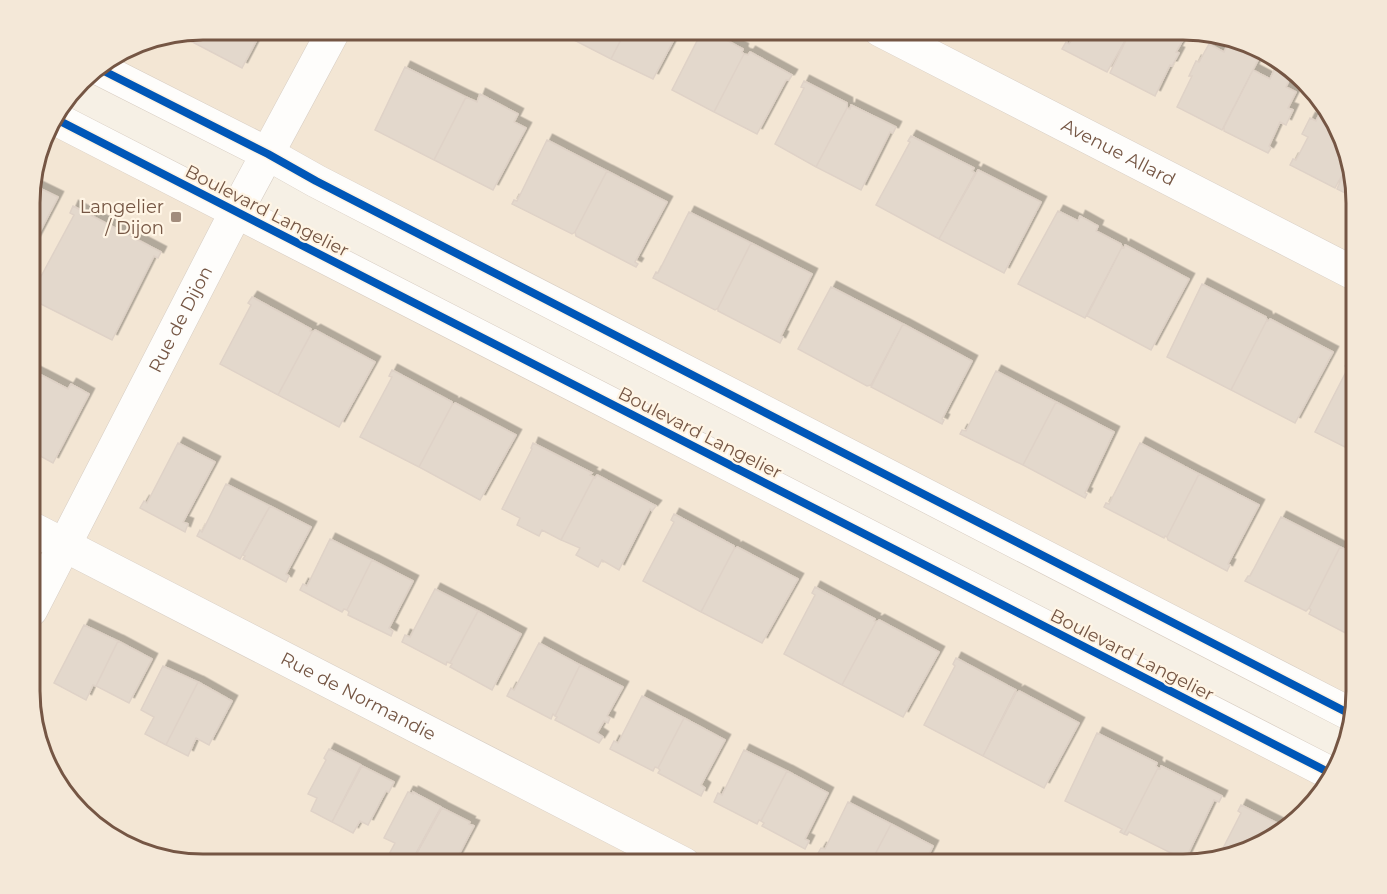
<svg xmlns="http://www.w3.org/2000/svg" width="1387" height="894" viewBox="0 0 1387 894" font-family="Montserrat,sans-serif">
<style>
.residential{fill:#f3e6d4}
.building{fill:#e3d8cc;stroke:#dfd2c7;stroke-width:1.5;filter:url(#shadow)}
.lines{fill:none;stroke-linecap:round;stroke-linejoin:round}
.minor-casing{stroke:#d7cdc3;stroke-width:34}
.secondary-casing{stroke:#d7ccc1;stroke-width:34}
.minor{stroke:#fefdfb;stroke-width:33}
.secondary{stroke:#fefdfb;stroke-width:33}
.cycleway-casing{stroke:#fff5e5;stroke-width:11}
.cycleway{stroke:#0057b8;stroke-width:8}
.poi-dot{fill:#a28c7c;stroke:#fff5e5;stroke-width:2}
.labels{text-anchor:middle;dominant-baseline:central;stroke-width:4.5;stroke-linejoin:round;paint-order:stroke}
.street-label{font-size:18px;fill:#755644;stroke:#fff5e5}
.poi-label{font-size:18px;fill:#755644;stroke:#fff5e5;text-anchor:end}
.rim{fill:none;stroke:#755644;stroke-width:3}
</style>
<defs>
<filter id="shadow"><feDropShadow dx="5.5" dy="-5.5" stdDeviation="0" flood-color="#0004"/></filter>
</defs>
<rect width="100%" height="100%" fill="#f6f0e5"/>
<path class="residential" d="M203 30H1184L1280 59 1334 117 1357 192V702L98 68 137 43Z
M48 126 1328 787 1270 841 1195 864H203L107 835 53 778 31 713V181Z"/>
<path class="building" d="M203 30H262L242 68 179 35Z
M572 30H626L611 59 568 37Z
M626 30H679L653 79 611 59Z
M699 30H708L743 49 742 52 744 54 714 112 672 90 700 35 698 32Z
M1077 30H1131L1107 72 1062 49 1066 42 1069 44 1074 36 1072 35 1073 31 1076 32Z
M1131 30H1182L1187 33 1176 52 1179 53 1172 66 1170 65 1155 96 1110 73Z
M1209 44 1224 52 1228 44 1258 60 1222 130 1177 107 1192 76H1189L1196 61 1199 62Z
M750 52 792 75 789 80H786L757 134 714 112 744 54 748 55Z
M405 67 466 97 434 160 375 130Z
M1275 68 1291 76 1286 87 1296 92 1288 108 1293 110 1286 125 1280 122 1269 146 1271 148 1268 153 1224 131V127L1253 70 1270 79Z
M804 81 847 103V108L816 167 775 144 804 88 801 87Z
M480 94 518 114 514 122 526 128 493 190 434 160 466 97 477 102Z
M851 105 896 127 893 133 890 132 861 190 816 167 847 108 850 109Z
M1323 107 1334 117 1348 164 1335 188 1290 165 1293 159 1296 160 1308 137 1302 134 1310 118 1316 121Z
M911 136 974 168 972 171 975 173 939 239 876 205 910 142 908 141Z
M547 140 607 171 575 232 572 234 512 204 514 200 517 201Z
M1348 164 1357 192V199L1337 189Z
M978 170 1041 202 1004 273 939 239Z
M607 171 667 202 635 262 638 264 636 267 576 236 575 232Z
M31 184 58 197 31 249Z
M73 206 161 252 158 258 154 256 112 340 31 299V295L74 215 70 213Z
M1058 211 1078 221 1080 216 1098 226 1096 231 1121 244 1122 247 1085 318 1018 284Z
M689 212 751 243 718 308 715 310 653 278 656 272 658 273Z
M751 243 812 274 781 336 783 337 780 343 718 311V308Z
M1125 245 1189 279 1151 350 1087 316 1122 247 1124 248Z
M1202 284 1266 317 1267 320 1231 390 1167 357Z
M831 287 903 324 871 385 867 386 798 349Z
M252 297 311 329 310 331 312 332 278 395 220 364 251 305 248 303Z
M1270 319 1333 352 1295 423 1231 390 1267 320 1268 321Z
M903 324 972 361 942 419 944 420 942 424 871 387Z
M315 330 375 362 339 427 278 395 312 332Z
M1348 360 1357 364V453L1315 432 1348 368 1345 366Z
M31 370 41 375 31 394Z
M392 370 452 402V405L419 467 360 437 392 377 389 376Z
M996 371 1056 402 1023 465 960 434 962 430 966 431Z
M41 375 68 389 71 384 89 394 53 463 31 451V394Z
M1056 402 1114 432 1085 493 1087 494 1085 498 1023 465Z
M455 403 516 435 480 500 419 467 452 405Z
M178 443 215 462 183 522 188 524 185 532 140 508 144 501 147 503Z
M533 443 592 473 590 475 594 477 561 540 542 530 539 536 517 525 520 518 502 509 532 449 531 448Z
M1140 443 1199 474 1167 537 1165 536 1164 538 1104 507 1106 503 1109 504Z
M1199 474 1259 505 1228 564 1230 565 1227 571 1168 540 1167 537Z
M597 475 656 506 652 511 650 509 619 570 602 560 598 567 576 555 580 548 561 540 594 477 595 478Z
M226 484 270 506 240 559 197 536 200 530 202 532Z
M270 506 311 527 286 574 289 576 286 582 243 559 245 556 243 555Z
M674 514 734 546V549L701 612 643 581 674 522 671 520Z
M1281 517 1340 547 1309 608 1306 611 1245 581 1248 576H1250Z
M330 539 372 560 347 610 344 609 342 612 300 590 303 584 307 586Z
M737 547 798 579 762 643 701 612 734 549Z
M1340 547 1357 555V639L1309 614 1311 610 1309 608Z
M372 560 413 581 389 628 393 631 391 636 348 615 349 612 347 610Z
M815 587 875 619 874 621 876 622 842 685 784 654 815 595 812 593Z
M435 589 478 611 450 663 447 662 446 665 402 642 405 635 410 637Z
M478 611 521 634 492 690 450 667 452 664 450 663Z
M879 620 939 652 903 717 842 685 876 622Z
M84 625 118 641 96 686 93 685 86 700 54 683Z
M118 641 152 659 129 703 96 686Z
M539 643 580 665 555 716 553 714 551 719 507 696 511 688 514 690Z
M956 658 1016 690 983 756 924 725 955 666 953 664Z
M580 665 623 687 607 716 610 718 608 723 604 721 597 733 603 737 599 743 555 720 557 717 555 716Z
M163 666 198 682 166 745 145 734 154 717 141 710Z
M198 682 232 701 209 745 196 738 188 756 166 745Z
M1019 691 1079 723 1044 788 983 756 1016 693Z
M642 696 684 718 658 768 655 767 653 771 610 749 614 741 618 743Z
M684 718 725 740 701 785 705 788 701 796 658 773 660 770 658 768Z
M1097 733 1157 763 1156 766 1158 768 1124 834 1120 832 1122 829 1065 801Z
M329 749 361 765 332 822 311 811 317 798 308 794 326 760 324 758Z
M744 750 787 771 761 821 759 820 757 824 714 802 718 793 722 795Z
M362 766 394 782 389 792 386 791 368 825 360 821 353 833 332 822Z
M1161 766 1222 796 1219 802 1214 800 1185 860 1129 832 1127 835 1124 834 1158 768 1160 769Z
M787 771 828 793 805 839 809 841 805 849 762 826 764 823 761 821Z
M408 792 413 794V792L441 807 410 864H398L387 858 395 843 384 838Z
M848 802 891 824 870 864H833L817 855 821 848 825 849Z
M1241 805 1285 827 1270 841 1219 856 1241 813 1238 811Z
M442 808 470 822 469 824 474 826 454 864H415L419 856 416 855Z
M891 824 933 846 924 864H870Z"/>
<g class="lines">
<defs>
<g id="minor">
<path id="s1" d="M880 30 1357 275"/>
<path id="s2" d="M31 528 684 864"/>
<path id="s3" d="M31 610 236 212 334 30"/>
</g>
<path id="secondary" d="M98 68 268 154 316 181 1352 715
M54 118 1332 774"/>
</defs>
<use href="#minor" class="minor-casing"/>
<use href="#secondary" class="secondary-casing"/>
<use href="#minor" class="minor"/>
<use href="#secondary" class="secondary"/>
<defs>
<path id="cycleway" d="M98 68 268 154 316 181 1352 715
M54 118 1332 774"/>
</defs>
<use href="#cycleway" class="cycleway-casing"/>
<use href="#cycleway" class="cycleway"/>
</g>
<rect class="poi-dot" x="170" y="211" width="12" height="12" rx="3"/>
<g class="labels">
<g class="street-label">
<text stroke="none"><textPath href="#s1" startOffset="268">Avenue Allard</textPath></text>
<text transform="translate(267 211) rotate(27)">Boulevard Langelier</text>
<text stroke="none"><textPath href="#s3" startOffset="327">Rue de Dijon</textPath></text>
<text transform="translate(700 433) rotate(27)">Boulevard Langelier</text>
<text transform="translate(1132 655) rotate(27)">Boulevard Langelier</text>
<text stroke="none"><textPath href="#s2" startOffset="368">Rue de Normandie</textPath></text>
</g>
<g class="poi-label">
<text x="164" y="207">Langelier<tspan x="164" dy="21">/ Dijon</tspan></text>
</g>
</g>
<path d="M0 0H1387V894H0ZM203 40H1183A163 163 0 0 1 1346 203V691A163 163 0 0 1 1183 854H203A163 163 0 0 1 40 691V203A163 163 0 0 1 203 40Z" fill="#f4e8d8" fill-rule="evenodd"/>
<path class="rim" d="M203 40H1183A163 163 0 0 1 1346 203V691A163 163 0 0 1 1183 854H203A163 163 0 0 1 40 691V203A163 163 0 0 1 203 40Z"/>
</svg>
